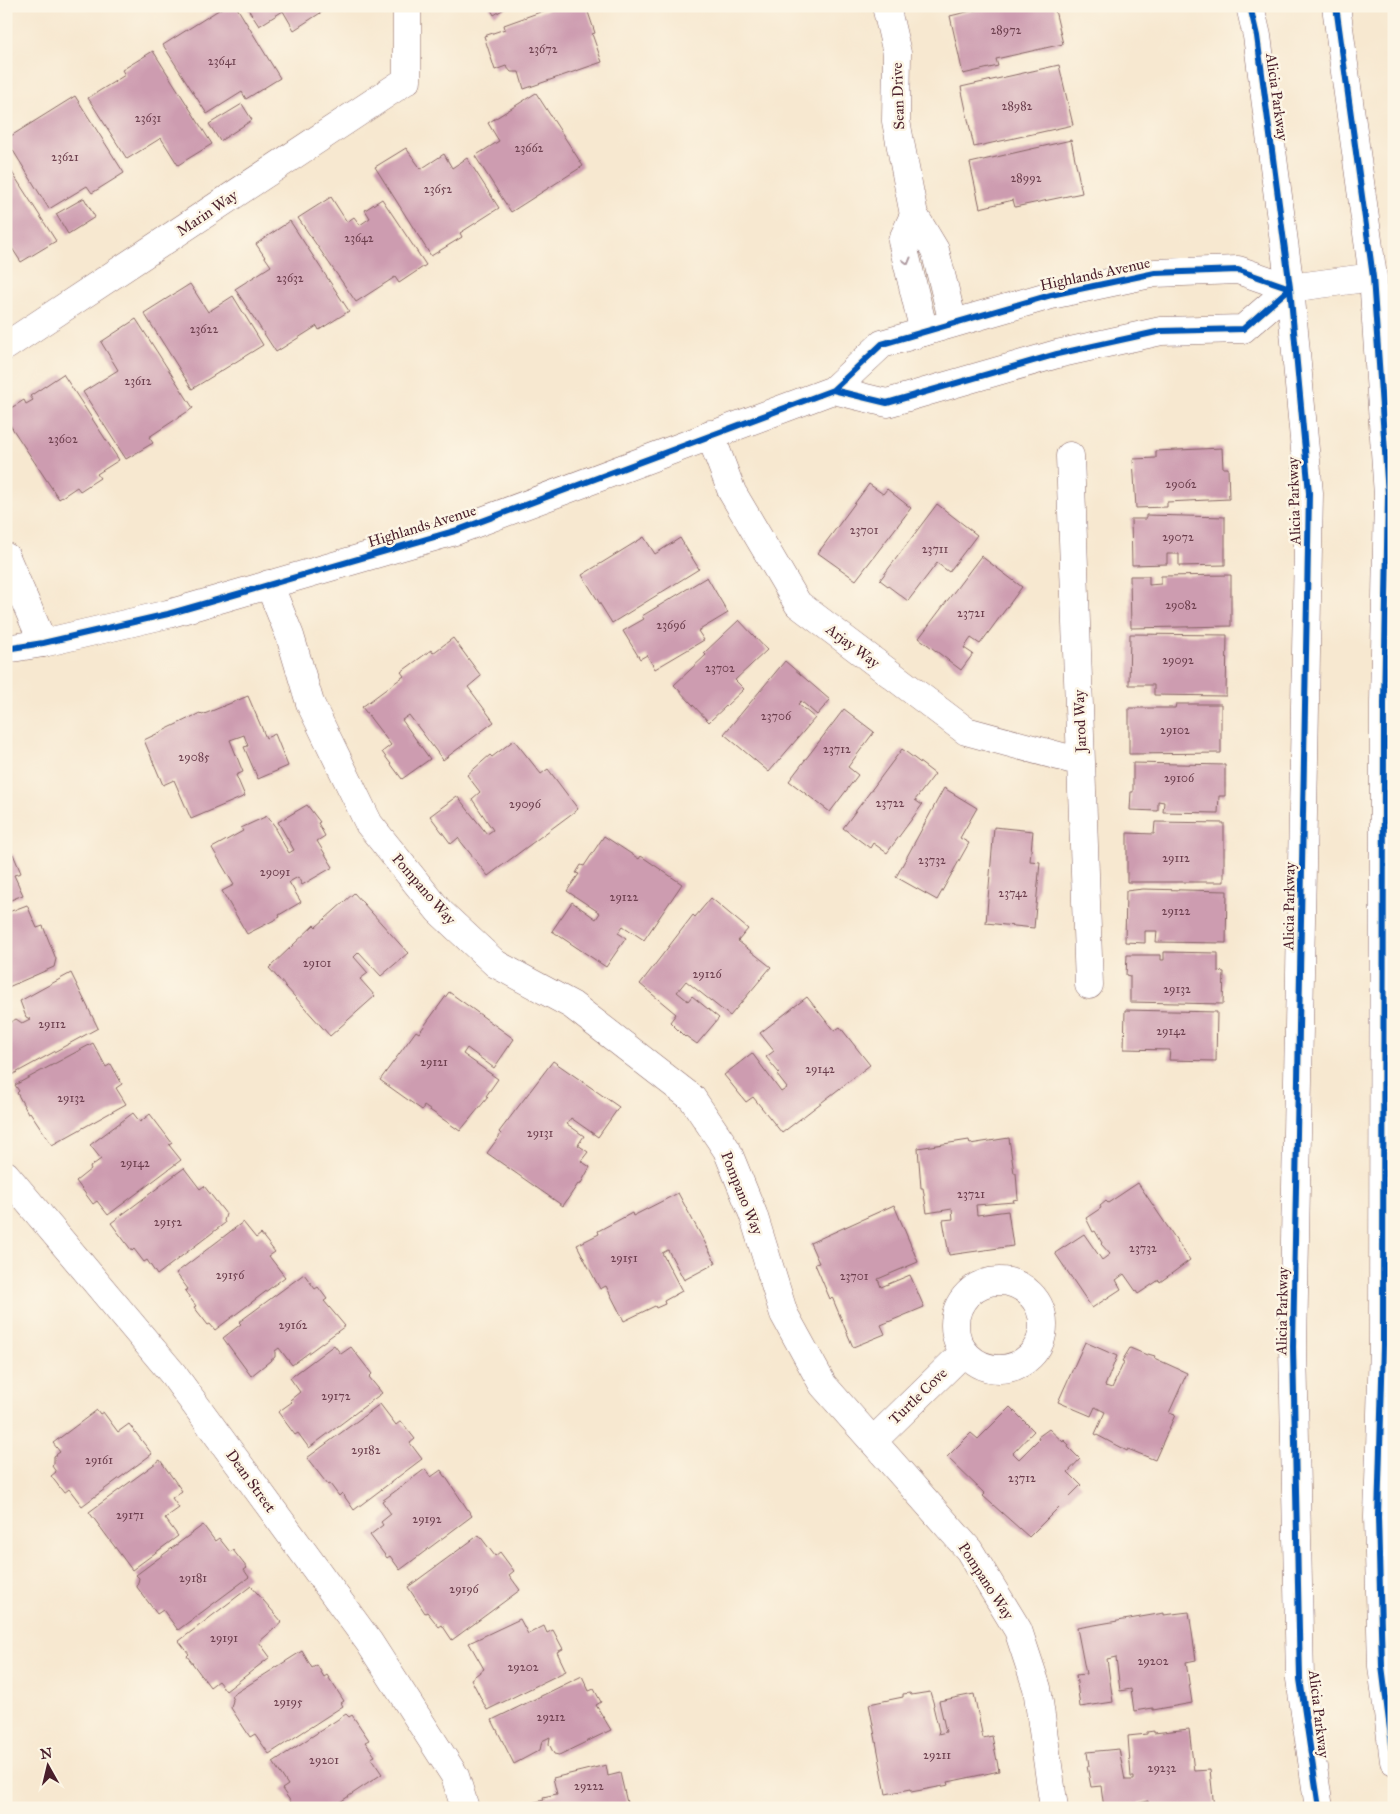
<svg xmlns="http://www.w3.org/2000/svg" width="1400" height="1814" viewBox="0 0 1400 1814" font-family="'IM FELL Great Primer',serif">
<style>
.building{fill:#cd9cb0}
.lines{fill:none;stroke-linecap:round;stroke-linejoin:round}
.minor-casing{stroke:#876565;stroke-width:29}
.major-casing{stroke:#876565;stroke-width:29}
.minor{stroke:#fff;stroke-width:28}
.major{stroke:#fff;stroke-width:28}
.cycleway-casing{stroke:#fcf5e5;stroke-width:9}
.cycleway{stroke:#0057b8;stroke-width:6}
.oneway{stroke:#ae9aa0}
.labels{text-anchor:middle;dominant-baseline:central;stroke-width:5;stroke-linejoin:round;paint-order:stroke}
.number-label{font-size:12px;fill:#6b3e4c}
.street-label{font-size:15px;fill:#4a1f2b;stroke:#fcf5e5}
</style>
<rect width="100%" height="100%" fill="#fcf5e5"/>
<filter id="ink" filterUnits="userSpaceOnUse"><feTurbulence type="fractalNoise" baseFrequency=".02" numOctaves="2"/><feDisplacementMap in="SourceGraphic" scale="10" xChannelSelector="R" yChannelSelector="G"/><feConvolveMatrix kernelMatrix="1 2 1 2 8 2 1 2 1" color-interpolation-filters="sRGB"/></filter>
<filter id="wash" filterUnits="userSpaceOnUse"><feTurbulence type="fractalNoise" baseFrequency=".0096" numOctaves="4" result="noise"/><feDisplacementMap in="SourceGraphic" scale="20" xChannelSelector="R" yChannelSelector="G"/><feGaussianBlur stdDeviation="1.12" result="paint"/><feColorMatrix in="noise" values="0 0 0 0 0 0 0 0 0 0 0 0 0 0 0 0 0 1.4 0 .05"/><feComposite in="paint" operator="in"/></filter>
<g filter="url(#wash)">
<rect width="100%" height="100%" fill="#f7e8d0"/>
<g id="blocks">
<path class="building" d="M225 6H236L280 78 246 99 242 92 207 114 163 45Z
M246 6H331L294 30 283 11 259 26Z
M489 6H509L494 15Z
M557 6H586L595 33 592 34 602 62 524 89 519 72H511L506 66 495 70 484 36 505 29 504 25Z
M992 6H1054L1063 44 996 59 998 66 963 74 950 16Z
M153 51 212 144 178 165 161 138 127 159 88 98 125 75 122 70Z
M1059 65 1073 125 974 147 961 87Z
M536 93 583 166 511 212 475 156 499 141 488 123Z
M75 96 124 173 92 193 87 186 49 209 6 139Z
M242 104 252 120 220 141 209 124Z
M1071 140 1082 193 1015 207 1013 200 980 208 970 163Z
M406 148 421 169 444 154 452 168 467 158 499 208 460 233 462 237 431 256 375 167Z
M6 163 56 241 21 262 6 239Z
M331 197 347 222 354 217 360 225 370 218 365 210 382 199 426 265 399 283 395 277 356 302 298 218Z
M84 198 95 217 68 234 56 214Z
M290 221 349 311 319 330 317 326 276 352 235 289 271 266 256 244Z
M190 284 208 312 233 296 263 345 192 389 144 313Z
M136 319 193 408 149 437 153 443 126 459 83 392 118 370 101 342Z
M63 374 119 460 97 474 100 478 80 491 77 487 59 499 6 419V411L24 400 26 404 33 400 30 396Z
M1222 448 1223 468H1228L1229 499 1167 502V507L1136 508 1133 459 1156 458V451Z
M869 484 883 494 887 489 911 508 856 580 818 553Z
M937 504 977 535 949 572 937 563 908 601 880 580Z
M1146 515 1225 517V565L1179 566V554H1167V564L1132 565 1131 519H1146Z
M644 537 655 554 680 538 699 569 612 623 582 575Z
M981 556 1022 587 980 644 971 638 964 648 973 654 961 670 919 638Z
M1231 575V626L1131 628 1130 576H1149V585L1161 584V576Z
M707 577 728 613 698 631 704 640 655 669 647 655 640 659 623 631 644 619 642 616Z
M739 620 767 650 735 680 744 689 709 722 674 685 706 655 704 653Z
M1130 634 1227 635 1226 696 1154 695V685H1129Z
M453 638 481 676 468 687 494 722 443 760 409 715 402 720 430 759 402 779 382 752 391 745 362 707 404 676 401 672 431 650 433 653Z
M785 661 830 700 817 715 801 701 798 704 815 718 769 772 724 734Z
M248 696 266 738 275 734 288 766 258 779 244 747 248 746 244 735 230 740 243 772 236 775 245 796 191 819 174 780 163 785 144 740 200 713 202 715Z
M1176 704H1221V753L1129 754V708H1175Z
M844 709 874 732 848 767 858 775 830 812 789 781Z
M514 740 541 774 548 769 578 809 488 876 458 838 451 844 430 816 457 796 487 834 493 830 472 799 480 792 467 775 490 755 492 757Z
M902 749 935 774 915 800 922 805 887 853 873 843 870 848 843 828Z
M1133 763 1225 765V796H1219L1218 813 1163 812 1164 802 1158 801V811L1130 810 1131 792H1133Z
M944 788 977 808 960 838 969 843 937 900 896 877Z
M307 805 320 822 318 823 325 836 317 841 333 867 302 885 298 877 289 882 301 902 279 915 280 917 247 934 222 891 234 885 212 848 243 831 241 828 267 816 277 829H275L289 853 294 850 278 822Z
M1155 822 1224 823V882H1127V833L1154 834Z
M994 827 1033 831 1030 861 1040 862 1034 928 986 923Z
M604 836 639 859 641 856 682 884 644 940 623 926 618 933 626 938 606 967 552 931 572 902 596 919 600 913 567 891 579 874 576 873 581 865 584 866Z
M13 854 21 873 14 875 23 895 6 902V857Z
M1143 889 1227 891 1226 943 1156 942 1157 931H1145V943L1125 942 1126 891Z
M354 893 408 953 381 976 359 952 354 957 368 973 360 979 375 996 330 1036 269 968 314 925 316 927Z
M711 898 748 929 738 941 771 967 730 1016 686 981 677 992 688 1001 692 996 719 1018 697 1044 686 1036 685 1037 670 1022 676 1014 640 984 693 915 695 917Z
M27 905 37 928 43 926 56 959 54 967 6 988V913Z
M1164 952 1218 953V971L1224 972 1223 1004 1130 1002V976L1126 975 1127 955H1161V960H1164Z
M71 973 98 1028 10 1076 6 1068V1025L16 1019 22 1023 30 1019 26 1017 20 1001Z
M449 992 514 1039 494 1068 467 1048 463 1054 498 1079 486 1096 488 1097 460 1131 424 1106 422 1110 380 1080 416 1031 419 1033Z
M807 997 834 1031 840 1027 870 1065 782 1133 753 1097 746 1102 724 1075 752 1053 781 1092 787 1088 777 1075 779 1073 766 1057 774 1051 760 1033Z
M1125 1010 1217 1012 1216 1061 1169 1060 1170 1050 1124 1049Z
M93 1043 106 1067 111 1064 122 1084 116 1088 126 1104 52 1145 30 1112 28 1113 17 1093 19 1091 15 1085Z
M553 1061 619 1107 598 1137 571 1118 567 1124 584 1136 578 1145 588 1152 581 1161 590 1167 580 1185 578 1184 563 1206 487 1153 501 1134 499 1132Z
M133 1113 140 1122 150 1114 172 1143 169 1145 181 1160 108 1215 97 1201 93 1204 76 1181 91 1169 90 1167 101 1159 90 1145Z
M1009 1138 1014 1173H1016L1018 1199 1013 1200 1014 1202 976 1205 977 1215 1008 1211 1013 1246 949 1255 943 1220 953 1219 952 1209 927 1213 923 1188H921L918 1148 969 1140 970 1144Z
M184 1168 200 1189 204 1186 226 1214 224 1221 225 1223 157 1275 147 1260 144 1262 134 1249 132 1251 111 1223Z
M1138 1183 1190 1260 1160 1282 1159 1280 1138 1294 1124 1274 1116 1280 1121 1289 1092 1308 1055 1253 1084 1234 1102 1260 1110 1254 1101 1244 1102 1243 1095 1231 1093 1232 1086 1218 1101 1208 1100 1206 1106 1201 1108 1203Z
M678 1193 716 1263 684 1280 668 1250 662 1253 682 1291 664 1301 665 1304 656 1308 655 1306 624 1321 606 1286 600 1289 577 1245 599 1234 598 1231 632 1213 633 1216Z
M894 1205 918 1262 878 1279 881 1287 910 1275 924 1307 881 1325 885 1334 853 1347 832 1297 830 1299 815 1264 819 1263 810 1243Z
M243 1222 256 1238 261 1234 275 1252 269 1256 285 1277 215 1330 210 1324 208 1325 194 1307 196 1306 185 1291 188 1289 176 1273Z
M304 1274 315 1289 318 1287 327 1299 324 1301 345 1326 292 1365 279 1348 275 1351V1357L251 1376 223 1338 241 1324 239 1322Z
M1085 1342 1117 1356 1105 1386 1112 1388 1124 1362 1122 1361 1130 1348 1147 1355 1148 1354 1155 1356 1154 1358 1187 1373 1169 1413 1175 1415 1155 1460 1128 1449 1127 1451 1095 1434 1105 1412 1095 1407 1091 1416 1058 1402Z
M334 1345 341 1354 351 1347 372 1374 369 1377 382 1393 309 1448 298 1433 295 1435 278 1412 292 1402 290 1400 300 1392 290 1378Z
M380 1404 396 1425 401 1421 415 1439 410 1443 422 1459 354 1510 342 1493 339 1496 330 1484 328 1485 307 1458Z
M1010 1407 1034 1431 1013 1453 1019 1459 1039 1439 1038 1437 1049 1429 1063 1442 1064 1440 1069 1445 1068 1447 1080 1459 1068 1472 1081 1485 1029 1537 983 1496 985 1494 947 1457 971 1433 978 1439Z
M97 1410 100 1414 103 1412 118 1432 129 1424 152 1454 82 1506 69 1489 64 1493 51 1476 56 1472 52 1466 54 1464V1456L60 1452 53 1443Z
M160 1460 182 1491 172 1498 179 1508 165 1518 178 1536 132 1570 89 1512Z
M425 1469 431 1477 441 1470 472 1516 400 1570 390 1556 387 1558 370 1535 383 1525 381 1522 391 1514 382 1501Z
M203 1525 215 1541 219 1538 230 1552 233 1550 247 1568 244 1570 249 1577 178 1630 163 1610 157 1614 137 1587 139 1578 136 1575Z
M479 1535 495 1556 500 1552 514 1571 509 1575 520 1590 452 1640 442 1625 439 1627 427 1612 425 1613 408 1587Z
M251 1586 282 1622 259 1642 270 1657 226 1691 218 1681 210 1687 187 1656 189 1654 179 1641Z
M1189 1612 1196 1660 1186 1662 1192 1703 1153 1710V1708L1134 1711 1131 1689 1120 1691 1116 1657 1107 1659 1113 1702 1080 1707 1076 1675 1086 1674 1077 1628 1164 1613V1615Z
M520 1619 528 1634 544 1626 547 1633 553 1630 563 1649 557 1652 566 1671 487 1710 471 1679 484 1669 469 1643Z
M302 1651 312 1668 317 1665 324 1677 327 1675 344 1701 341 1703 343 1706 269 1754 255 1734 250 1737 231 1708 233 1700 231 1696Z
M582 1676 589 1691 594 1689 601 1702 596 1705 611 1730 559 1755 554 1754 549 1744 550 1737 542 1741 540 1750 514 1764 492 1720Z
M930 1692 934 1705 933 1706 939 1731 938 1734 946 1732 939 1701 974 1694 983 1738 992 1736 999 1771 948 1782 949 1785 911 1792V1789L886 1794 869 1704 903 1697V1694L910 1693 911 1695Z
M346 1714 349 1717 352 1715 369 1740 365 1742 375 1756 371 1758 382 1774 331 1808H295L282 1789 288 1785 273 1762Z
M1189 1729 1194 1771 1210 1770 1214 1808H1149L1148 1801 1139 1803V1808H1104L1101 1786 1091 1787 1087 1766H1089L1087 1752 1119 1749 1125 1780H1134V1777H1131L1128 1736 1147 1734V1732L1154 1731V1733Z
M606 1765 608 1776 620 1773 628 1807 528 1808 527 1804 544 1800 543 1797 557 1794 553 1778Z"/>
</g>
</g>
<g filter="url(#ink)">
<use href="#blocks" fill-opacity="0" stroke="#876565" stroke-width="1"/>
<g class="lines">
<defs>
<path id="minor" d="M886 6 897 53 896 121 914 215 935 250 953 323
M914 215 902 241 924 332
M6 346 407 80V6
M710 434 732 492 798 604 966 731 1081 762
M1070 456 1089 985
M6 557 43 643
M269 584 290 636 310 703 369 824 439 911 496 964 572 1005 692 1098 727 1150 753 1214 784 1314 823 1385 969 1550 1018 1630 1037 1688 1054 1808
M6 1175 173 1374 369 1642 455 1776 465 1808
M955 1325a44 44 0 1 1 88 0a44 44 0 1 1-88 0Z
M873 1441 964 1352"/>
<path id="major" d="M1250 6 1257 36 1290 288 1309 493 1293 1347 1300 1679 1319 1808
M1336 6 1373 277 1388 495 1384 704 1383 1345 1378 1517 1382 1666 1394 1761
M833 390 887 403 1057 354 1161 331 1243 329 1290 288
M6 649 43 643 168 614 458 530 833 390 882 344 1051 295 1155 273 1238 270 1290 288 1373 277"/>
</defs>
<use href="#minor" class="minor-casing"/>
<use href="#major" class="major-casing"/>
<use href="#minor" class="minor"/>
<use href="#major" class="major"/>
<defs>
<path id="cycleway" d="M1250 6 1257 36 1290 288 1309 493 1293 1347 1300 1679 1319 1808
M1336 6 1373 277 1388 495 1384 704 1383 1345 1378 1517 1382 1666 1394 1761
M833 390 887 403 1057 354 1161 331 1243 329 1290 288
M6 649 43 643 168 614 458 530 833 390 882 344 1051 295 1155 273 1238 270 1290 288"/>
</defs>
<use href="#cycleway" class="cycleway-casing"/>
<use href="#cycleway" class="cycleway"/>
</g>
<defs><path id="oneway-chevron" d="M-2-3.5L2.5 0L-2 3.5" fill="none" stroke-width="1.6" stroke-linecap="round" stroke-linejoin="round" transform="scale(1.25)"/></defs>
<use class="oneway" href="#oneway-chevron" transform="translate(907 261) rotate(75)"/>
</g>
<g class="labels">
<g class="number-label">
<text x="1006" y="30">28972</text>
<text x="543" y="49">23672</text>
<text x="222" y="61">23641</text>
<text x="1017" y="106">28982</text>
<text x="148" y="118">23631</text>
<text x="529" y="148">23662</text>
<text x="65" y="157">23621</text>
<text x="1026" y="178">28992</text>
<text x="438" y="189">23652</text>
<text x="359" y="238">23642</text>
<text x="290" y="278">23632</text>
<text x="204" y="329">23622</text>
<text x="138" y="381">23612</text>
<text x="63" y="439">23602</text>
<text x="1181" y="484">29062</text>
<text x="864" y="530">23701</text>
<text x="1178" y="537">29072</text>
<text x="935" y="549">23711</text>
<text x="1181" y="605">29082</text>
<text x="971" y="613">23721</text>
<text x="671" y="625">23696</text>
<text x="1178" y="660">29092</text>
<text x="720" y="668">23702</text>
<text x="776" y="716">23706</text>
<text x="1175" y="730">29102</text>
<text x="837" y="749">23712</text>
<text x="194" y="757">29085</text>
<text x="1179" y="778">29106</text>
<text x="890" y="803">23722</text>
<text x="525" y="804">29096</text>
<text x="1176" y="858">29112</text>
<text x="932" y="860">23732</text>
<text x="275" y="872">29091</text>
<text x="1013" y="893">23742</text>
<text x="624" y="897">29122</text>
<text x="1176" y="911">29122</text>
<text x="317" y="963">29101</text>
<text x="707" y="974">29126</text>
<text x="1177" y="989">29132</text>
<text x="52" y="1024">29112</text>
<text x="1171" y="1031">29142</text>
<text x="434" y="1062">29121</text>
<text x="820" y="1069">29142</text>
<text x="71" y="1098">29132</text>
<text x="540" y="1133">29131</text>
<text x="135" y="1163">29142</text>
<text x="971" y="1194">23721</text>
<text x="168" y="1222">29152</text>
<text x="1143" y="1248">23732</text>
<text x="624" y="1258">29151</text>
<text x="230" y="1275">29156</text>
<text x="854" y="1276">23701</text>
<text x="293" y="1325">29162</text>
<text x="336" y="1396">29172</text>
<text x="366" y="1450">29182</text>
<text x="99" y="1460">29161</text>
<text x="1022" y="1478">23712</text>
<text x="130" y="1515">29171</text>
<text x="427" y="1519">29192</text>
<text x="193" y="1578">29181</text>
<text x="464" y="1589">29196</text>
<text x="224" y="1638">29191</text>
<text x="1153" y="1661">29202</text>
<text x="523" y="1667">29202</text>
<text x="288" y="1702">29195</text>
<text x="551" y="1717">29212</text>
<text x="937" y="1755">29211</text>
<text x="324" y="1760">29201</text>
<text x="1162" y="1768">29232</text>
<text x="589" y="1786">29222</text>
</g>
<g class="street-label">
<text transform="translate(898 96) rotate(-92)">Sean Drive</text>
<text transform="translate(1277 97) rotate(82)">Alicia Parkway</text>
<text transform="translate(207 213) rotate(-34)">Marin Way</text>
<text transform="translate(1095 274) rotate(-12)">Highlands Avenue</text>
<text transform="translate(1294 501) rotate(-92)">Alicia Parkway</text>
<text transform="translate(422 526) rotate(-17)">Highlands Avenue</text>
<text transform="translate(853 646) rotate(37)">Arjay Way</text>
<text transform="translate(1080 721) rotate(-92)">Jarod Way</text>
<text transform="translate(424 889) rotate(49)">Pompano Way</text>
<text transform="translate(1289 906) rotate(-89)">Alicia Parkway</text>
<text transform="translate(742 1193) rotate(68)">Pompano Way</text>
<text transform="translate(1282 1311) rotate(-89)">Alicia Parkway</text>
<text transform="translate(918 1396) rotate(-44)">Turtle Cove</text>
<text transform="translate(251 1481) rotate(54)">Dean Street</text>
<text transform="translate(986 1581) rotate(57)">Pompano Way</text>
<text transform="translate(1319 1714) rotate(83)">Alicia Parkway</text>
</g>
</g>
<rect width="1400" height="1814" fill="none" stroke="#fcf5e5" stroke-width="25"/>
<g transform="translate(48 1766) rotate(352)" stroke="#fcf5e5" stroke-width="4" paint-order="stroke">
<path d="M0-4L9 19L0 12L-9 19Z" fill="#4a1f2b"/>
<text y="-8" font-size="14" font-weight="bold" text-anchor="middle" fill="#4a1f2b">N</text>
</g>
</svg>
